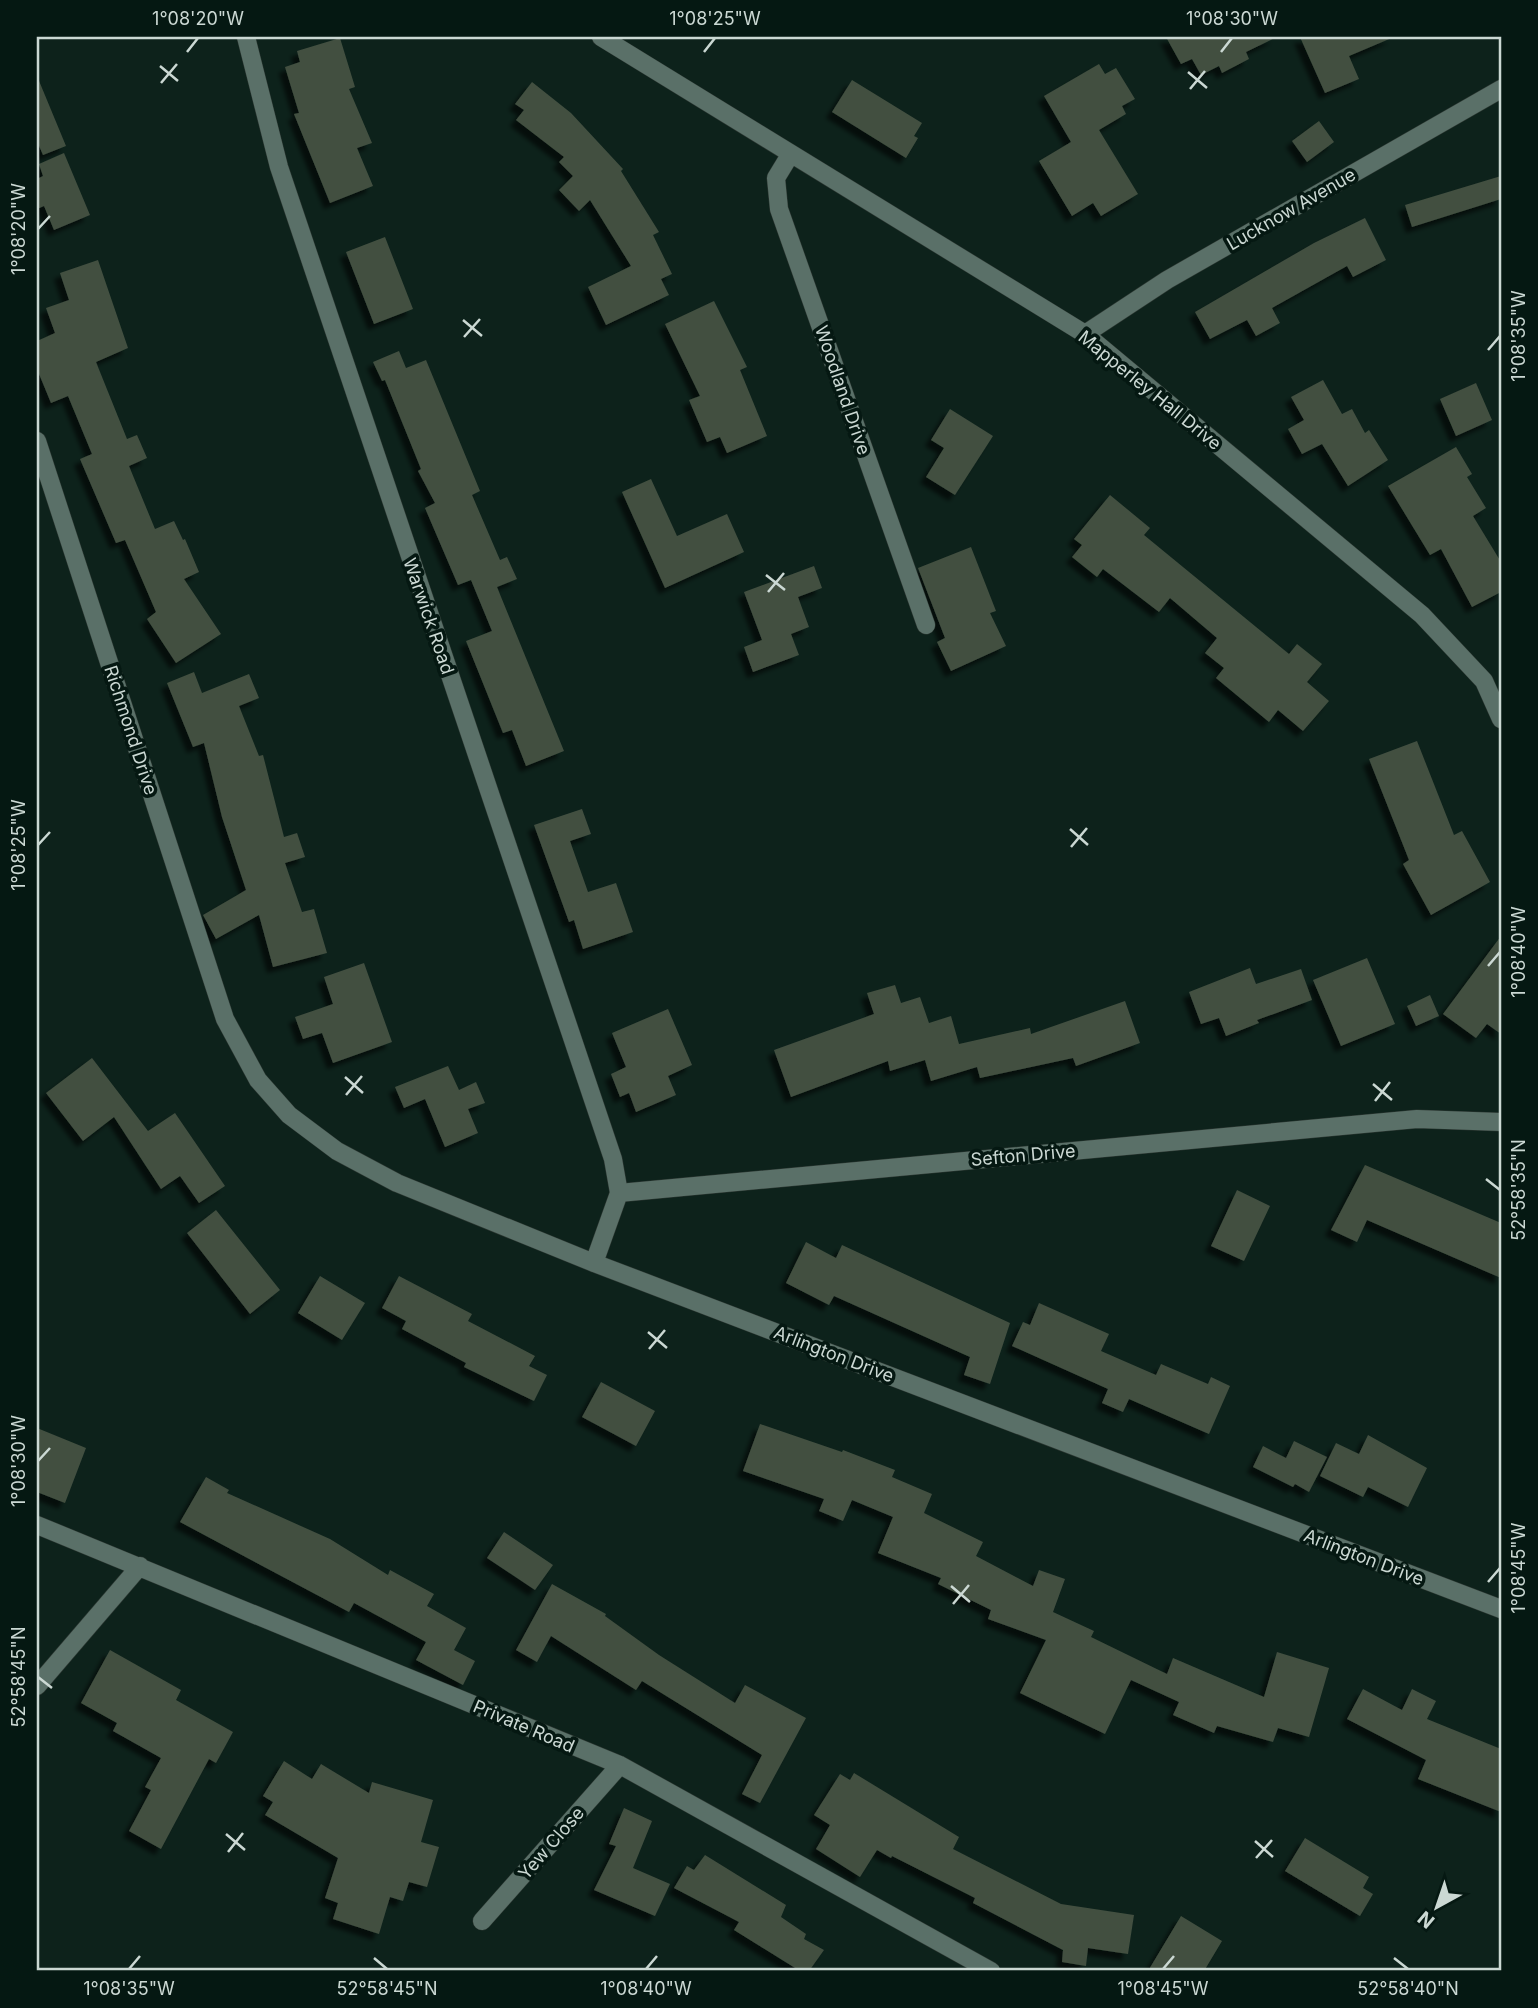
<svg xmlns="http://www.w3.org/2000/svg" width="1538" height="2008" viewBox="0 0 1538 2008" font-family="Inter,sans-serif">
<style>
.building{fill:#424f40;filter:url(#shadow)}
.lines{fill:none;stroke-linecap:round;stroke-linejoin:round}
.minor-casing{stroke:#2d3833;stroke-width:19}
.minor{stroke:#5a7068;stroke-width:18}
.ticks{fill:none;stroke:#cbd8d3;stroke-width:2.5}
.labels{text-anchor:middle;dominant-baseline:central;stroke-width:7;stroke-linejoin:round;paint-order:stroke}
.street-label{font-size:18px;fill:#cbd8d3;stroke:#051812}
.neatline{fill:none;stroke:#cbd8d3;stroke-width:2.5}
.ticks-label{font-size:18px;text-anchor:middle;fill:#cbd8d3}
</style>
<defs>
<filter id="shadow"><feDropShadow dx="-6" dy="6" stdDeviation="2" flood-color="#0009"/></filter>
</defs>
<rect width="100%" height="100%" fill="#0d221b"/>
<path class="building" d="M1166 37H1277L1246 52 1249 59 1222 73 1219 66 1201 75 1192 59 1181 64Z
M1300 37H1394L1349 56 1359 79 1325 93Z
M340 38 355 87 349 89 372 143 357 148 373 186 330 203 294 114 299 113 285 67 300 62 297 51Z
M1099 64 1105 74 1116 68 1135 99 1122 106 1126 114 1099 130 1138 194 1101 216 1093 203 1072 216 1039 161 1071 142 1044 96Z
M37 76 66 146 43 155 37 141Z
M852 80 922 123 914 136 918 138 906 158 832 112Z
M532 82 571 113 623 169 621 171 659 232 653 235 672 274 661 279 669 295 606 325 588 287 631 266 590 200 579 211 559 190 573 176 559 162 564 157 516 120 524 110 515 104Z
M1319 121 1334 142 1307 162 1292 141Z
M64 153 90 215 54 230 44 206 37 209V179L43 176 39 164Z
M1501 176V199L1412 227 1405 205Z
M1365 218 1386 260 1353 277 1347 266 1272 308 1280 323 1256 336 1247 320 1210 339 1195 312 1314 243Z
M385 237 413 309 374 324 346 252Z
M98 260 128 348 96 362 127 439 137 435 147 458 129 466 155 529 174 521 183 540 185 539 199 572 184 579 221 634 176 663 147 619 156 612 125 540 116 543 80 459 92 454 68 396 51 403 37 369V341L55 333 46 308 69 300 60 273Z
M714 301 747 367 740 370 767 436 727 453 720 437 707 442 689 400 700 396 665 324Z
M399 351 406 368 426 360 480 491 472 495 500 560 507 557 517 579 497 587 564 751 526 766 512 730 503 733 466 641 492 631 471 580 458 585 425 508 435 503 418 471 421 469 385 380 382 381 373 362Z
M1323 380 1342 414 1352 409 1365 433 1369 430 1388 460 1348 486 1322 444 1302 454 1288 429 1304 420 1291 397Z
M1476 383 1492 420 1456 436 1440 399Z
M950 409 993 436 955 495 926 477 944 448 931 440Z
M1456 447 1472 474 1467 477 1486 508 1473 516 1501 562V592L1472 607 1441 549 1430 555 1388 486Z
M651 479 677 536 727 514 744 552 665 588 622 492Z
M1110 495 1150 528 1144 535 1289 654 1297 644 1322 664 1307 682 1329 701 1303 731 1278 710 1269 722 1216 678 1224 668 1205 653 1217 638 1170 598 1159 612 1103 569 1097 577 1072 557 1082 545 1074 539Z
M971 547 996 611 990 613 1006 646 951 671 937 642 945 638 918 568Z
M814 566 822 588 798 597 809 627 791 634 799 655 753 672 744 647 762 640 744 592Z
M194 672 202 693 249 674 259 698 239 706 259 756 263 755 284 837 297 833 305 857 285 863 302 912 314 909 327 953 273 967 259 915 216 939 203 915 246 890 222 817 204 743 193 747 167 683Z
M1417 741 1454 835 1462 831 1490 882 1431 915 1403 864 1409 860 1369 759Z
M582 809 591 834 570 841 588 892 616 883 633 932 583 949 574 920 569 922 534 825Z
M1501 936V1034L1487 1024 1476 1038 1443 1014Z
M1367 958 1395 1024 1341 1046 1313 980Z
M364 963 392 1042 333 1063 322 1033 303 1039 295 1017 333 1004 324 977Z
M1250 968 1256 984 1301 969 1312 1000 1257 1020 1259 1023 1226 1036 1219 1018 1201 1024 1189 992Z
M895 985 901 1003 920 997 929 1023 951 1016 959 1044 1030 1028 1031 1034 1125 1001 1140 1043 1076 1066 1073 1058 980 1078 977 1067 931 1081 925 1060 890 1071 888 1061 791 1097 774 1050 874 1014 867 993Z
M1430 995 1439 1016 1416 1026 1407 1006Z
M668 1009 692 1065 668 1076 676 1095 636 1112 629 1093 620 1097 611 1074 626 1067 612 1033Z
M92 1058 148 1131 175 1113 225 1186 199 1203 180 1176 161 1189 114 1117 83 1141 46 1093Z
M448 1066 459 1090 476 1082 485 1103 468 1109 478 1133 445 1147 425 1099 404 1108 395 1087Z
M1365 1165 1501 1223V1278L1367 1220 1357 1242 1331 1230Z
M1237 1190 1270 1206 1244 1261 1211 1246Z
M216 1210 280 1290 250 1314 187 1233Z
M806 1242 836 1258 842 1245 1010 1323 990 1384 964 1375 970 1357 834 1296 829 1305 786 1283Z
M320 1276 365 1303 342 1340 298 1313Z
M399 1276 472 1314 468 1321 535 1356 529 1366 547 1375 534 1401 464 1367 466 1363 402 1329 406 1321 382 1308Z
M1039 1303 1109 1334 1101 1351 1156 1375 1161 1364 1208 1384 1211 1377 1230 1386 1209 1434 1129 1399 1123 1412 1102 1403 1108 1389 1012 1346 1023 1322 1030 1325Z
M601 1382 655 1411 636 1446 582 1417Z
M760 1424 842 1452 843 1450 895 1470 892 1477 932 1494 924 1513 983 1542 976 1556 1033 1586 1039 1570 1065 1579 1053 1612 1094 1631 1091 1637 1167 1674 1173 1658 1264 1697 1277 1652 1329 1668 1309 1737 1278 1728 1273 1742 1217 1726 1214 1733 1173 1715 1179 1702 1131 1680 1105 1734 1020 1693 1046 1640 988 1619 991 1610 938 1584 941 1578 878 1553 893 1517 852 1500 843 1521 819 1511 824 1499 743 1471Z
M37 1428 86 1448 65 1503 37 1492Z
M1368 1435 1427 1468 1408 1507 1368 1487 1363 1497 1320 1476 1336 1443 1359 1454Z
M1294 1441 1327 1457 1309 1492 1295 1484 1293 1487 1253 1467 1263 1446 1286 1458Z
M206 1477 229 1490 227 1493 330 1539 388 1575 390 1570 434 1594 427 1606 466 1628 454 1650 475 1661 463 1685 416 1660 426 1642 354 1603 349 1612 180 1522Z
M504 1532 553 1565 535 1590 487 1558Z
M552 1584 606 1614 605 1616 659 1655 735 1703 745 1685 806 1718 760 1803 742 1794 762 1755 642 1681 636 1690 551 1636 537 1662 516 1650Z
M110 1650 181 1690 176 1700 233 1732 216 1763 209 1759 161 1849 129 1831 151 1790 145 1787 161 1758 113 1731 117 1723 81 1703Z
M1363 1689 1402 1710 1412 1689 1436 1701 1427 1719 1501 1749V1812L1418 1779 1426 1760 1347 1719Z
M284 1761 312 1779 321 1764 369 1793 372 1782 433 1800 421 1842 439 1847 427 1887 409 1882 403 1901 390 1897 379 1934 333 1919 338 1903 325 1898 338 1858 265 1815 273 1802 263 1796Z
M854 1773 959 1837 953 1849 1061 1904 1134 1915 1128 1954 1088 1948 1086 1966 1062 1962 1063 1950 973 1903 975 1898 892 1856 891 1858 877 1850 860 1877 816 1849 830 1825 814 1815 840 1774 850 1780Z
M624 1808 652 1821 633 1868 670 1884 655 1916 594 1890 616 1846 609 1844Z
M1305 1838 1369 1877 1363 1888 1373 1894 1360 1916 1285 1871Z
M705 1855 786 1905 781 1917 806 1934 804 1939 824 1950 809 1971H800L734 1930 739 1922 674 1888 687 1866 694 1870Z
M1181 1916 1222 1941 1204 1971H1148Z"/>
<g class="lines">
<defs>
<path id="minor" d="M246 37 279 167 613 1159 619 1193
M601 37 1085 334 1422 615 1484 681 1501 719
M790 155 776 178 779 209 926 625
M1085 334 1167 280 1501 89
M37 441 225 1019 258 1080 289 1115 337 1151 397 1183 594 1263 1501 1609
M594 1263 619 1193 1417 1119 1501 1122
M37 1525 620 1765 991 1971
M37 1686 140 1566
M482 1921 620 1765"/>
</defs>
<use href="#minor" class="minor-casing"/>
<use href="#minor" class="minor"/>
</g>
<path class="ticks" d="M187 52 198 38M704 52 715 38M1221 52 1232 38M160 66 178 81M1188 72 1207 88M161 83 177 64M1190 89 1205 71M38 229 50 216M463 320 482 336M464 337 480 319M1488 350 1500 336M766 575 785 590M768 592 784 573M1070 829 1088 845M38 845 50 832M1071 847 1087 828M1488 966 1500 952M345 1077 363 1093M1373 1084 1392 1100M346 1095 362 1076M1375 1101 1390 1082M1486 1179 1500 1190M648 1332 667 1348M649 1349 665 1330M38 1461 50 1448M1488 1582 1500 1568M951 1586 970 1602M953 1604 969 1585M38 1677 52 1688M226 1834 245 1850M1255 1841 1273 1857M228 1852 243 1833M1256 1858 1272 1840M374 1958 387 1969M1394 1958 1408 1969M129 1969 140 1956M646 1969 657 1956M1163 1969 1174 1956"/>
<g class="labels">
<g class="street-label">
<text transform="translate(1291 209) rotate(-30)">Lucknow Avenue</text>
<text transform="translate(843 390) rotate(71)">Woodland Drive</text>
<text transform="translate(1150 390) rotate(39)">Mapperley Hall Drive</text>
<text transform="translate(429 616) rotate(71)">Warwick Road</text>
<text transform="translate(131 730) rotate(72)">Richmond Drive</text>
<text transform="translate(1023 1155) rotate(-5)">Sefton Drive</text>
<text transform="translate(834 1354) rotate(21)">Arlington Drive</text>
<text transform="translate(1364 1557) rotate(21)">Arlington Drive</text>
<text transform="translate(524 1726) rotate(23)">Private Road</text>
<text transform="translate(551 1843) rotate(-49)">Yew Close</text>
</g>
</g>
<rect width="1538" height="2008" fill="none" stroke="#051812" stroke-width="77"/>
<g transform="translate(1437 1907) rotate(220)" stroke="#051812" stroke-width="5" paint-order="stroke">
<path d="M0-5L12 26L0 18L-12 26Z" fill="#cbd8d3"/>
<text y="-10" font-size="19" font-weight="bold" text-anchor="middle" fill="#cbd8d3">N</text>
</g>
<rect x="38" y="38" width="1462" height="1931" class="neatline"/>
<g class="ticks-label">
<text x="198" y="25">1°08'20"W</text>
<text x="715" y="25">1°08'25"W</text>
<text x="1232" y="25">1°08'30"W</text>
<text transform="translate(19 229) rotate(-90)" y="6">1°08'20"W</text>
<text transform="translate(1519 336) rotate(-90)" y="6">1°08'35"W</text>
<text transform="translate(19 845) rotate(-90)" y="6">1°08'25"W</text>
<text transform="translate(1519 952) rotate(-90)" y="6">1°08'40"W</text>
<text transform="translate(1519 1190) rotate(-90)" y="6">52°58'35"N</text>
<text transform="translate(19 1461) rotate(-90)" y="6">1°08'30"W</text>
<text transform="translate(1519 1568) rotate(-90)" y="6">1°08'45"W</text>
<text transform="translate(19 1677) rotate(-90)" y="6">52°58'45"N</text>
<text x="129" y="1995">1°08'35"W</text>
<text x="387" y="1995">52°58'45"N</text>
<text x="646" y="1995">1°08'40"W</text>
<text x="1163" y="1995">1°08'45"W</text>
<text x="1408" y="1995">52°58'40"N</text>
</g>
</svg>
